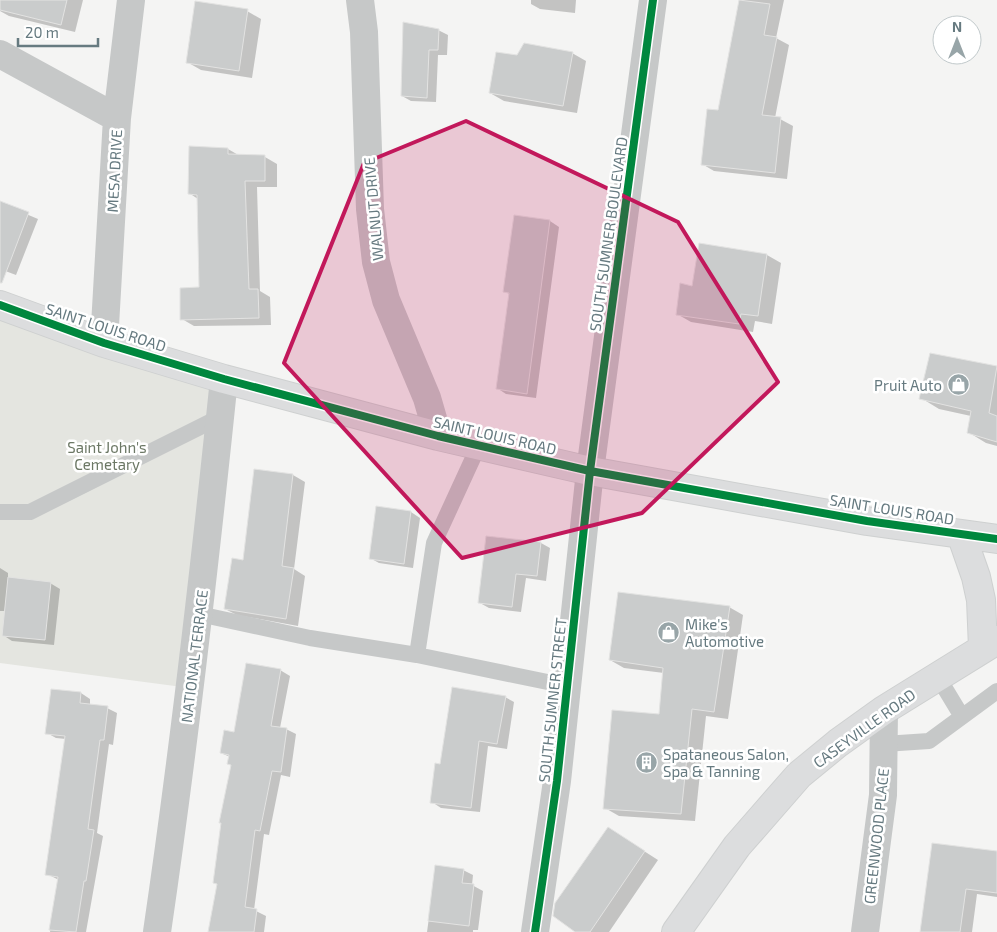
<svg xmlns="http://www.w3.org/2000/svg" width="997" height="932" viewBox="0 0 997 932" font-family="'Exo 2',sans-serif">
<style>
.green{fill:#e4e5e0}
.shadow{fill:#0003}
.building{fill:#cacccc;stroke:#e3e3e2}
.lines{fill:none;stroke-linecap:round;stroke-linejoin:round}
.secondary-casing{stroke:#ced0d0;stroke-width:30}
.lane{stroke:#c6c8c8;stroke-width:16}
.street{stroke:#c6c8c8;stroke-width:28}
.secondary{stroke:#dcddde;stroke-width:28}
.cycleway-casing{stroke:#fff;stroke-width:11}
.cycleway{stroke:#00873e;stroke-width:8}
.marked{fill:#c2185b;fill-opacity:0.2;stroke:#c2185b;stroke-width:4;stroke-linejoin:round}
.labels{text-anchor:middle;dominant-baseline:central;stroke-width:5;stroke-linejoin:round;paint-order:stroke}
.street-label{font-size:15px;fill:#667a80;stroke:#fff}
.poi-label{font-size:15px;fill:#667a80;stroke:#fff;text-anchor:start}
.park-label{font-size:15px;fill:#6c7865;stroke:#fff}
</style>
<rect width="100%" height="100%" fill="#f4f4f3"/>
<path class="green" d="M0 305 224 379 190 688 0 663Z"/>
<path class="shadow" d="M0 0H83L75 32 9 16 0 11Z
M531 0H576L575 13 540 9 531 4Z
M740 0H784L776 38 789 45 775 118 780 119 793 126 787 179 714 171 702 164 719 112Z
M247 11 261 19 252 78 201 70 187 62Z
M438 30 448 35 447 55H438L436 102 411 101 402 96Z
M572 53 586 61 577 113 504 101 490 93 518 57Z
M190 147 228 149 240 156 265 157 277 164V187H257L260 291 270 297 271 325 194 326 182 319 200 289 198 199 189 193Z
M0 203 38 219 16 275 0 269Z
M515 217 550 221 559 227 536 398 506 394 497 388 510 295 505 291Z
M767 255 781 263 772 324 755 321 753 332 691 322 677 314Z
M931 355 997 367V446L986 443 968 432 971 416 939 409 921 398Z
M293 475 305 482 294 569 305 576 298 626 237 615 225 609 244 561Z
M377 508 411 512 420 518 413 568 379 563 370 558Z
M541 543 550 548 546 581 526 578 521 612 489 608 480 603Z
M0 568 8 573V579L50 583 60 589 54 645 12 641 3 635 5 611H0Z
M729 607 743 615 728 719 706 716 695 821 619 816 605 808 660 716 664 673 624 668 610 660Z
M280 670 290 676 280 728 286 729 296 734 290 777 281 775 269 835 264 834 254 910 266 916 264 932H209L218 884 232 766 229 764 230 757 221 753Z
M52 690 81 693 90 699V706L107 708 117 713 113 745 109 744 97 833 103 836 86 932H50L59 880 47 874 66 739 56 738 47 733Z
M505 697 514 702 507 749 488 746 480 812 441 808 432 802 441 765Z
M622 837 658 860 609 932H577Z
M997 852V897L977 894 972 932H922Z
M436 867 463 870 473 875 472 885 483 891 478 930H473V932H427Z"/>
<path class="building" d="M0 0H67L61 25 0 10Z
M739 0 770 4 764 35 777 37 762 115 781 117 775 173 701 165 707 109 718 110Z
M195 1 248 9 239 71 186 63Z
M403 22 439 29 438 50H429L427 98 401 96Z
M524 43 573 52 563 106 489 93 496 52 517 55Z
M189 146 228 148V154L265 155V181H245L249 289H258L259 318 180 320V288L199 287 197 195 188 194Z
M0 201 29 212 2 283H0Z
M514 215 550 220 527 394 496 389 509 293 503 292Z
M699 243 767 254 758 316 741 314 739 324 676 315 680 283 692 286Z
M930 353 997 366 989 413 997 416V442L967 433 971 411 919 399Z
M254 469 293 474 282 566 294 568 286 619 224 609 232 558 243 560Z
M376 506 411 511 404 564 369 559Z
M486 536 541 542 537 576 516 574 512 607 478 603Z
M8 577 51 582 45 640 2 636Z
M618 592 730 606 714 712 692 709 681 814 603 809 612 710 659 714 663 668 609 660Z
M246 663 281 669 271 726 287 728 281 772 272 771 260 831 255 830 245 907 257 909 254 932H208L217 884 213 883 221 823H219L231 765 227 764 229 755 220 753 224 730 234 732Z
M452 687 506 696 497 744 479 741 471 808 430 803 435 763 440 764Z
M51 689 81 692 80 703 108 706 104 740H100L88 829 94 830 86 881H84L76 932 49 930 58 877 45 875 65 736 45 734Z
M608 827 645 851 590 932H575L553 916 555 903Z
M932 843 997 851V893L966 889 960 932H920Z
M435 865 464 869 462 883 474 884 469 926 428 921Z"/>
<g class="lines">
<defs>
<path id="secondary" d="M0 305 104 343 224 379 438 436 590 471 867 521 997 539
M961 534 976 577 981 600 983 648
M676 932 737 846 799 775 838 743 884 710 997 640"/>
</defs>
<use href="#secondary" class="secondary-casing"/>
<path class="lane" d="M0 512H30L220 417
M199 614 310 638 417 655 567 686
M417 655 434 543 479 445
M938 677 961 715
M884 744 929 741 997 691"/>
<path class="street" d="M360 0 364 32 370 209 376 262 386 300 427 398 438 436
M0 54 117 118
M104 343 117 118 131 0
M157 932C184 748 205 564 224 379
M535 932 557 781 590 471 653 0
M865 932 883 795 884 710"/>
<use href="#secondary" class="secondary"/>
<defs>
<path id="cycleway" d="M0 305 104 343 224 379 438 436 590 471 867 521 997 539
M535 932 557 781 590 471 653 0"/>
</defs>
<use href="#cycleway" class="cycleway-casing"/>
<use href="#cycleway" class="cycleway"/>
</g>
<path class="marked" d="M466 121 678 222 778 382 642 513 462 558 284 363 364 163Z"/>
<defs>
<symbol id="shop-disc" viewBox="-11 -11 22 22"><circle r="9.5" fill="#98a5a8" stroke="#fff"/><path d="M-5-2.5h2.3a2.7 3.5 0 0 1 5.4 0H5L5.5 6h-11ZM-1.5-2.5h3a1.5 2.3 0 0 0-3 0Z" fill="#fff"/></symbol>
<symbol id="building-disc" viewBox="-11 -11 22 22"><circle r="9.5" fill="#98a5a8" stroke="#fff"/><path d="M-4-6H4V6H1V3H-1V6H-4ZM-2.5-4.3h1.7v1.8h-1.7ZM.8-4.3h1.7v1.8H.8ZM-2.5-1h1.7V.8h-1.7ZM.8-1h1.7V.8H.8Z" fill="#fff"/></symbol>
</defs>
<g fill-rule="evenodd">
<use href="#shop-disc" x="946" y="372" width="25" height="25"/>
<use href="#shop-disc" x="656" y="620" width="25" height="25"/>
<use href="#building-disc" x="634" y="750" width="25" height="25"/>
</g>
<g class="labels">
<g class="street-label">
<text transform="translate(114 171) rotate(-87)">MESA DRIVE</text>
<text transform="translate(373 209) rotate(-95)">WALNUT DRIVE</text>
<text transform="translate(608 234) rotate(-82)">SOUTH SUMNER BOULEVARD</text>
<text transform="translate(106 327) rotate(18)">SAINT LOUIS ROAD</text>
<text transform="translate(495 435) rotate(13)">SAINT LOUIS ROAD</text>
<text transform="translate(892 509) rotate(9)">SAINT LOUIS ROAD</text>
<text transform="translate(194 656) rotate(-83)">NATIONAL TERRACE</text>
<text transform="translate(552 700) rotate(-84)">SOUTH SUMNER STREET</text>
<text transform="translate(864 728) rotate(-36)">CASEYVILLE ROAD</text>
<text transform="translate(876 836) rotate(-84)">GREENWOOD PLACE</text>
</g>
<g class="poi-label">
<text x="942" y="385" text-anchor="end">Pruit Auto</text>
<text x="685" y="624">Mike's<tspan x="685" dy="17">Automotive</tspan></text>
<text x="663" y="754">Spataneous Salon,<tspan x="663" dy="17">Spa &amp; Tanning</tspan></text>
</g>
<g class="park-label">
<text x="107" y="447">Saint John's<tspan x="107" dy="17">Cemetary</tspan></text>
</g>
</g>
<g transform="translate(957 40)"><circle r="24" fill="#ffffff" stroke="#c2cacc"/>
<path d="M0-4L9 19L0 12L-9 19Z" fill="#98a5a8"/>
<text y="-8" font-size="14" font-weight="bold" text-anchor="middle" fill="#667a80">N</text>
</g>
<path d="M18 38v8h80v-8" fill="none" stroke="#667a80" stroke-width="2.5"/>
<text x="25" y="38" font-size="15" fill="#667a80" stroke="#ffffff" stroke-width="4" paint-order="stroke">20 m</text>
</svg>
